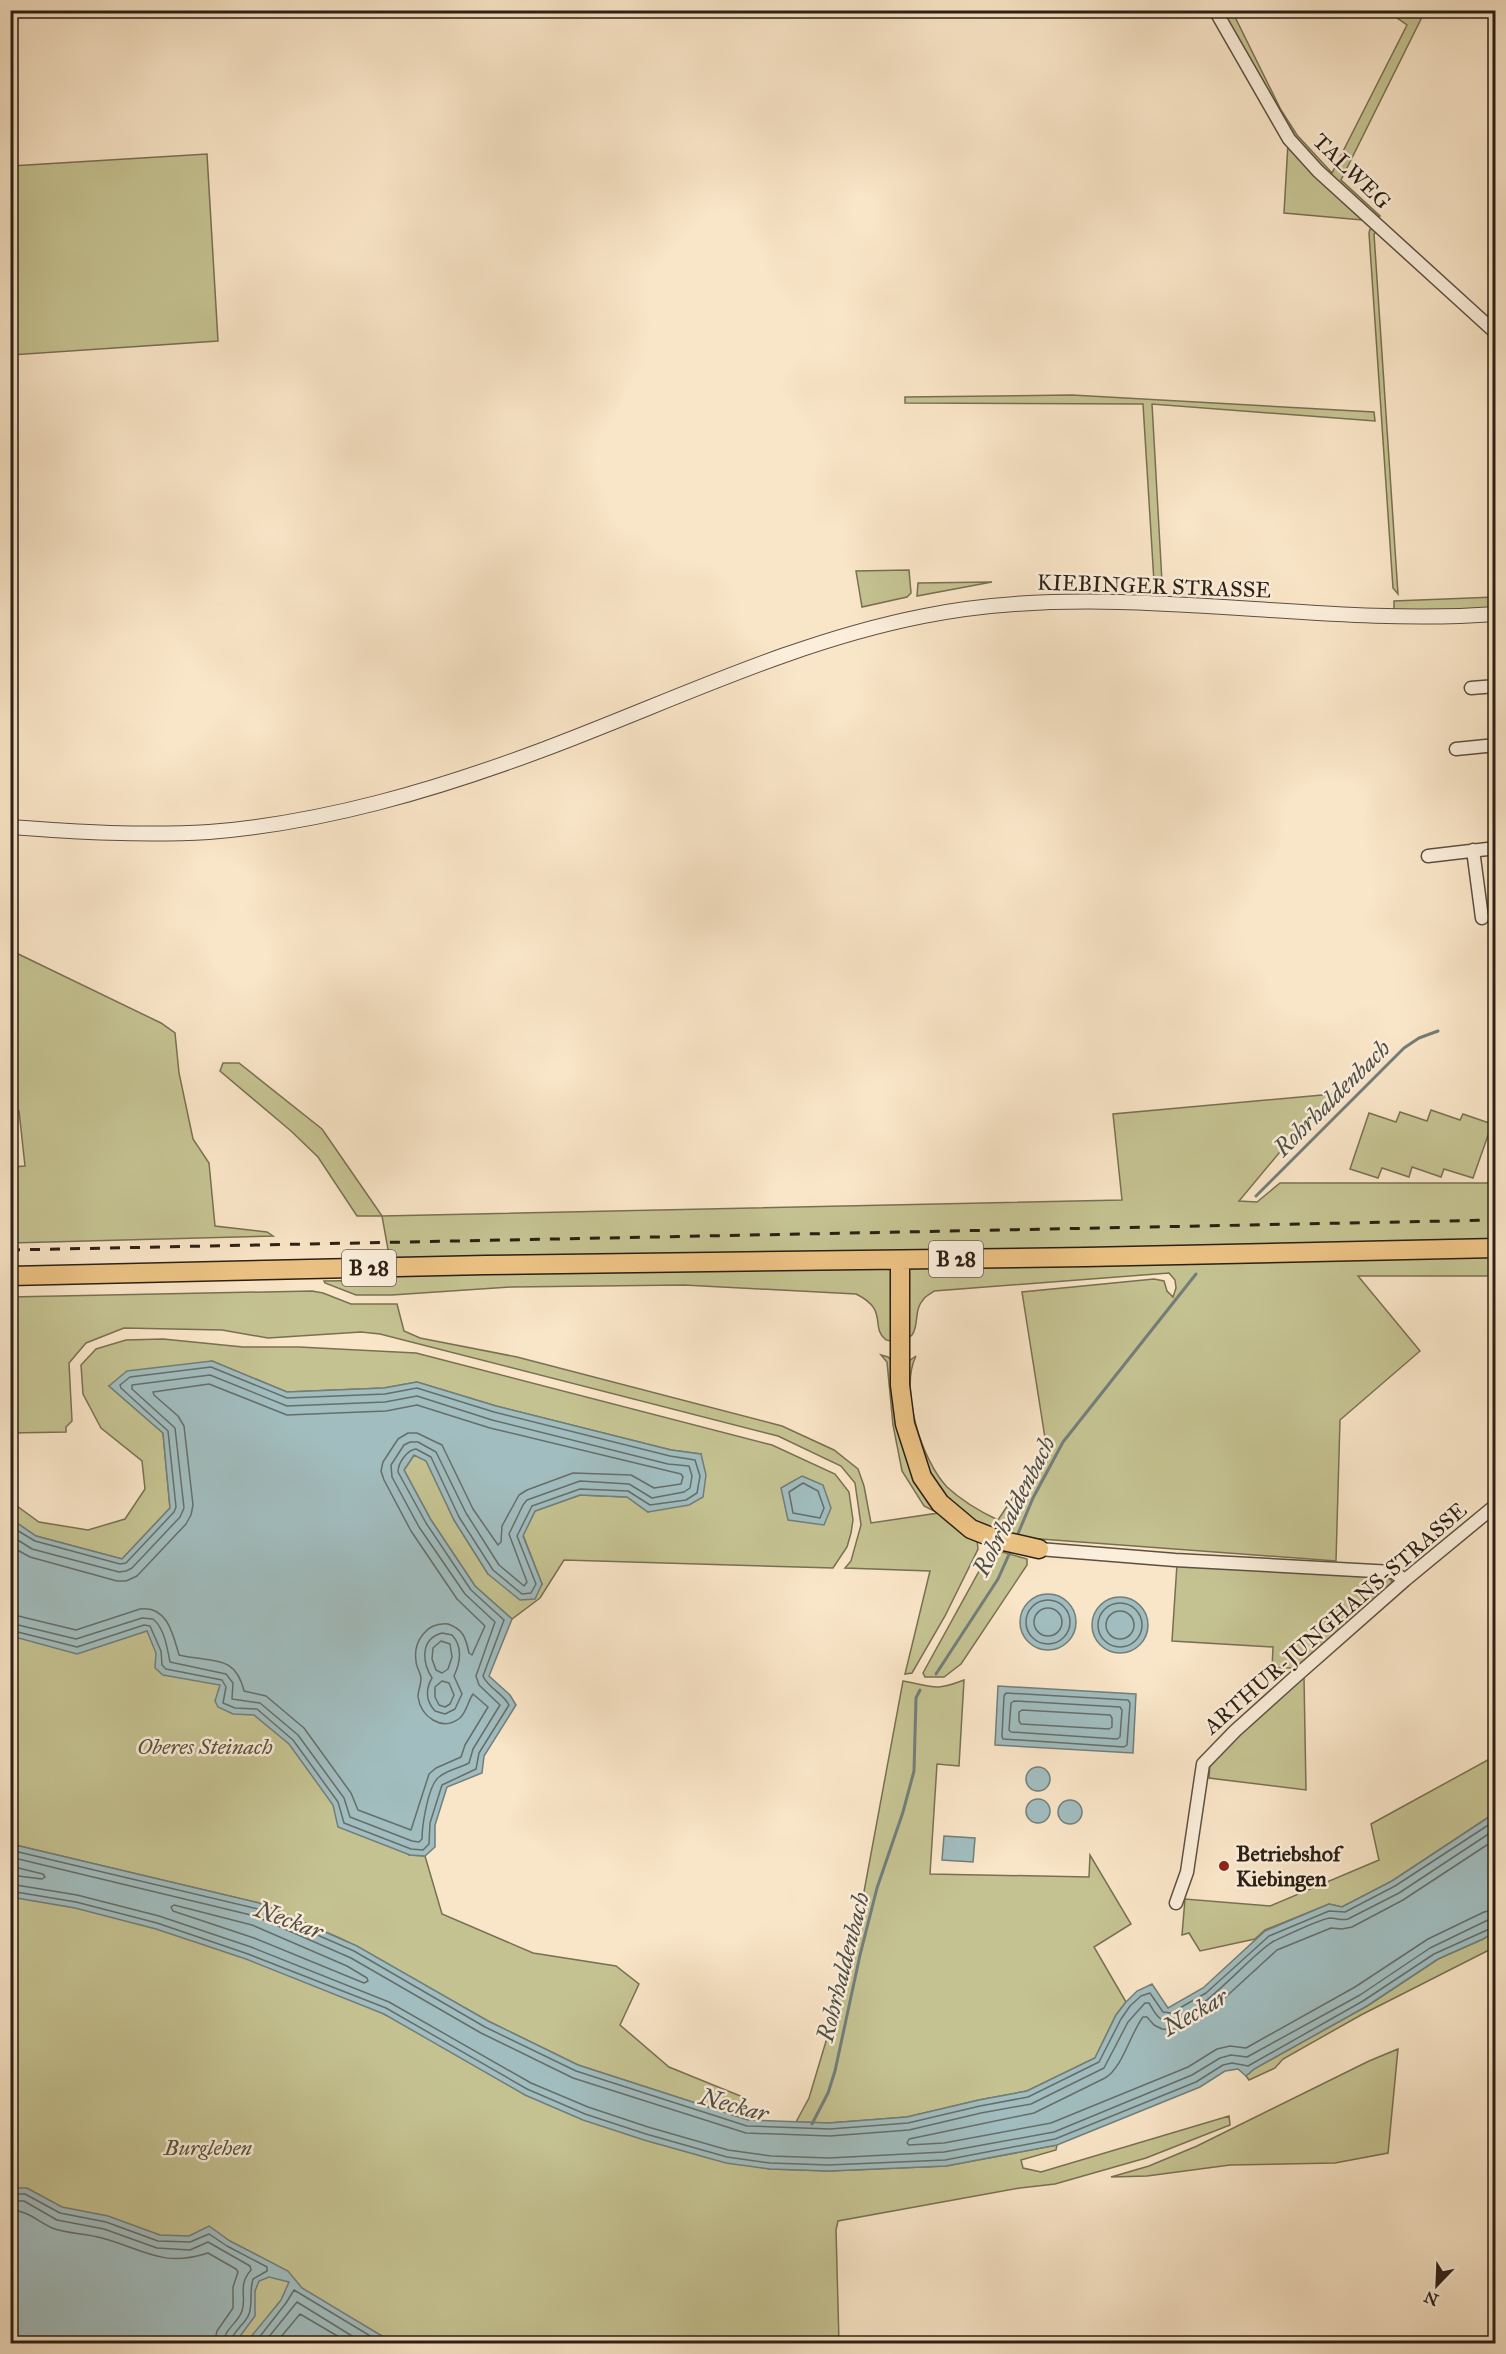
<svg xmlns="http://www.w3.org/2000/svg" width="1506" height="2354" viewBox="0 0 1506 2354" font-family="'IM FELL Great Primer',serif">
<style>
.green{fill:#c5c291;stroke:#787052;stroke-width:1.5}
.water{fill:#a1bdbf;stroke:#727e7b;stroke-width:1.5}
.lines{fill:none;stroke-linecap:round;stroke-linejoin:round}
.shore{stroke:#666e6a;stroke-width:1.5}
.stream{stroke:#727e7b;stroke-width:3}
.minor-casing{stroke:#5e5041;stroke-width:15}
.tertiary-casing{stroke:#5e5041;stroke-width:16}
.primary-casing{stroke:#2b1f14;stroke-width:21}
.minor{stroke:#fbeedb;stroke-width:12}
.tertiary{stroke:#fbeedb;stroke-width:14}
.primary{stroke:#ecc284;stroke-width:18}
.rail{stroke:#2b1f14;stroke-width:3;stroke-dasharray:10 10;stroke-linecap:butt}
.poi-dot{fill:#8f2418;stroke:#fbeedb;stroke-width:2}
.labels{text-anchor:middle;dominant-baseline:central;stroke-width:5;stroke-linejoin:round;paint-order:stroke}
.shield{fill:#fbeedb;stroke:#695d50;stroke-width:1.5}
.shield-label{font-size:21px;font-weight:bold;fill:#2b1f14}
.street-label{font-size:22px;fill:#2b1f14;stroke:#fbeedb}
.park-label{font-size:22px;font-style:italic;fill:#59503a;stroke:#fbeedb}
.poi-label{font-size:22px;font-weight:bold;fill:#2b1f14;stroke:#fbeedb;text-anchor:start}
.water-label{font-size:24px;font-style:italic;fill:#4e4e47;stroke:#fbeedb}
</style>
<rect width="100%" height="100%" fill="#f9e5c7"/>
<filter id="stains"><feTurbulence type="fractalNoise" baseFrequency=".00333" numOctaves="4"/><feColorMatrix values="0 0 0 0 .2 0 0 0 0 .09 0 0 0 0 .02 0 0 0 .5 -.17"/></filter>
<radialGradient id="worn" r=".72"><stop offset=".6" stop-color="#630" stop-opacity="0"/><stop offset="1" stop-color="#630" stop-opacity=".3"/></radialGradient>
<path class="green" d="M1217 11H1232L1281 110 1297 135 1332 173 1407 25 1387 11H1425L1341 180 1380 216 1373 218 1291 136Z
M1288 143 1362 218V220L1284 213Z
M207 154 218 341 11 355V166Z
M1374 228 1377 231 1374 234 1398 594 1393 588 1369 233 1370 229Z
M1072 395 1374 412 1375 421 1152 404 1162 582H1154L1143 404 905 403V397Z
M909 570 911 593 907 597 862 607 856 571Z
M992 582 917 596 918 583Z
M1495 597V608L1394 612V601Z
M10 950 161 1023 175 1033 179 1073 193 1139 209 1163 215 1226 267 1232 273 1236 11 1243V1167L25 1166 19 1111 11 1108Z
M223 1063H239L322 1129 382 1216 1122 1200 1113 1114 1334 1094 1294 1135 1239 1201 1257 1202 1280 1183H1495V1276H1358L1420 1351 1340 1420 1336 1561 1027 1538 994 1531 967 1516 939 1489 920 1458 907 1401 909 1361 916 1356C899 1389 922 1461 947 1487 962 1501 979 1511 998 1520L1039 1458 1045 1438 1022 1292 1154 1279 1164 1281 1167 1291 1173 1297 1176 1288 1175 1280 1169 1273 934 1291C931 1294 925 1296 923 1300 914 1309 919 1326 912 1335 908 1340 889 1343 885 1339 870 1326 889 1310 856 1294L684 1285 511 1287 392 1295H356L325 1283 324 1281 391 1280 393 1277 382 1216H357L318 1157 291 1131 220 1071Z
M1431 1110 1460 1120 1463 1114 1492 1124 1473 1178 1444 1169 1441 1177 1412 1167 1409 1177 1382 1168 1378 1178 1350 1169 1369 1113 1396 1122 1400 1112 1427 1121Z
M312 1291 323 1293 351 1304H397L404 1331 420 1338 517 1357 782 1426 834 1450 858 1469 864 1486 871 1523 938 1513 924 1506 902 1471 893 1425 887 1362 881 1355 888 1357 893 1362 899 1435 915 1477 977 1540 978 1549 945 1616 912 1673 905 1674 930 1571 845 1568 851 1561 861 1525 855 1483 841 1466 778 1436 380 1334 361 1332 268 1338 222 1330 124 1328 86 1343 69 1363 72 1421 66 1427V1432L11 1433 10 1297Z
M163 1339 243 1347H299L416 1353 772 1445 835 1474 849 1492 853 1520 851 1533 847 1547 833 1568 564 1560 540 1598 512 1619 475 1586 431 1520 404 1470 414 1455 426 1460 454 1520 488 1574 542 1584 523 1535 535 1511 580 1495 627 1497 648 1512 701 1454 671 1450 496 1406 417 1382 384 1388 287 1392 212 1361 109 1386 163 1433 170 1508 122 1559 36 1536 11 1519 10 1501 39 1522 88 1530 125 1519 145 1489 142 1461 101 1428 83 1394 81 1365 96 1349 126 1340Z
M997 1548 999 1551 1027 1559V1565L961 1664 944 1677H925L923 1673 988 1555 992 1549Z
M1177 1564 1385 1576 1391 1580 1393 1585 1297 1668H1272L1273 1647 1172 1641Z
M287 1609 409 1855 425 1856 442 1914 533 1953 616 1966 639 1984 620 2025 669 2067 743 2097 748 2120 578 2065 488 2021 344 1940 259 1903 11 1844V1634Z
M1304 1677 1306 1790 1209 1778 1210 1764 1238 1734Z
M964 1680 959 1766 937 1764 930 1874 1089 1877 1090 1855 1131 1924 1094 1947 1126 2002 1116 2015 1095 2058 1027 2091 979 2100 907 2117 829 2123 796 2122 809 2098 853 1951 903 1681C933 1686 933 1692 964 1680Z
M1495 1756V1813L1392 1881 1342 1907 1329 1904 1265 1930 1255 1939 1200 1951 1189 1933 1182 1935 1185 1899 1270 1906 1379 1860 1371 1824Z
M11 1887 275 1962 652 2142 710 2158 770 2169 829 2171 946 2166 1057 2145 1056 2150 1021 2160 1023 2168 1041 2172 1229 2116 1230 2125 1146 2158 1055 2184 1020 2188 838 2221 836 2230 839 2343H377L382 2336 333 2308 319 2343 11 2344Z
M1495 1931V1947L1361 2015 1283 2059 1275 2068 1249 2080 1246 2076 1254 2069 1367 2006 1438 1959 1483 1939Z
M1398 2049 1388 2153 1335 2163 1230 2165 1147 2176 1111 2177 1149 2166 1197 2146 1369 2061Z"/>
<path class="water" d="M212 1361 287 1392 384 1388 417 1382 496 1406 671 1450 701 1454 706 1475 703 1497 689 1505 648 1512 627 1497 580 1495 535 1511 523 1536 542 1584 535 1599 520 1600 488 1574 454 1520 426 1461 414 1455 404 1470 431 1520 475 1586 512 1619 489 1676 510 1695 516 1705 484 1756 482 1773 447 1787 435 1825V1847L425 1856 410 1855 338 1827 333 1805 289 1744 254 1715 233 1714 218 1707 215 1701 220 1685 163 1675 155 1668 156 1653 147 1631 77 1654 11 1636V1519L36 1536 122 1559 170 1508 163 1433 109 1386 127 1371Z
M802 1476 823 1485 831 1508 824 1525 788 1520 781 1488Z
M1020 1622a28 28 0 1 1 56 0a28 28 0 1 1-56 0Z
M1092 1625a28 28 0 1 1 56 0a28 28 0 1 1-56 0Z
M998 1686 1136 1694 1133 1753 995 1745Z
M1026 1779a12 12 0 1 1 24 0a12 12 0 1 1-24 0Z
M1026 1811a12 12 0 1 1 24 0a12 12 0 1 1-24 0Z
M1058 1812a12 12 0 1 1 24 0a12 12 0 1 1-24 0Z
M1495 1813V1931L1483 1939 1438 1959 1367 2006 1254 2069 1246 2076 1238 2069 1225 2071 1200 2087 1057 2145 946 2166 829 2171 770 2169 726 2163 644 2140 583 2120 525 2095 384 2014 246 1959 156 1929 75 1908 11 1897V1844L259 1903 357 1946 488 2021 578 2065 748 2120 829 2123 907 2117 979 2100 1027 2091 1095 2058 1116 2015 1126 2002 1137 1991 1152 1984 1168 2008 1203 1988 1265 1931 1329 1904 1342 1907 1392 1881Z
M944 1836 975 1838 973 1862 942 1860Z
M10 2188H27L62 2207 108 2216 160 2235 189 2236 209 2226 230 2241 288 2271 302 2288 382 2336 377 2343H246L281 2300 289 2282 269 2277 259 2281 255 2291V2316L235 2343H11Z"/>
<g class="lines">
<path class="shore" d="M803 1483 818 1491 824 1508 820 1518 793 1513 789 1492Z
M10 1526 35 1541 120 1564 126 1563 174 1512 176 1507 168 1431 121 1388 120 1385 130 1377 211 1367 287 1398 385 1394 417 1388 494 1412 670 1456 695 1460 700 1476 697 1493 686 1500 650 1505 628 1491 580 1489 532 1506 517 1536 536 1584 531 1593 522 1594 493 1570 459 1517 431 1457 416 1449C407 1450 398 1463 398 1472L426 1523 471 1590 504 1620 483 1676C488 1688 503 1693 509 1705L479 1753 476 1769 442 1785 430 1823 429 1844 423 1850 411 1849 344 1823 338 1802 293 1740 257 1709 235 1708 223 1703 226 1687 222 1680 166 1669 162 1665 161 1651 150 1626 144 1625 77 1647 10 1630
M10 1535 32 1549 119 1572 126 1571 132 1568 180 1517 184 1508 175 1428 132 1389V1385L210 1375 287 1406 385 1402 417 1396 492 1420 668 1464 689 1466 692 1476 690 1488 684 1492 652 1498 629 1484 580 1481 527 1500 523 1505 509 1534 527 1582 524 1586 499 1565 466 1513 436 1452 418 1442H410L404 1445 391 1465 392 1477 419 1527 465 1594 495 1622 476 1676 479 1685 500 1705 473 1749 469 1763C460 1768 447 1770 439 1777 428 1785 422 1826 422 1839L419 1842 412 1841 350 1817 344 1798 298 1735 260 1703 232 1699 233 1683 226 1674 170 1662C167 1648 165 1629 153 1619L142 1618 76 1639 10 1623
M10 1546 30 1557 117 1581H126L137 1576 186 1524 191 1515 193 1505 184 1426 178 1416 154 1395 153 1392 209 1384 287 1415 386 1411 417 1405 490 1428 681 1474 683 1477 681 1484 654 1488 631 1475 573 1473 527 1490 519 1495 502 1526 501 1542 498 1545 473 1509 442 1445 417 1433H408L398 1439 383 1462 381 1471 384 1480 411 1531 457 1599 485 1626 472 1655 469 1653C466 1638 463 1629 448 1624 427 1622 413 1641 416 1661 416 1667 421 1673 421 1679 421 1685 418 1690 418 1697 421 1717 442 1732 460 1718 467 1711 468 1701 473 1694L488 1707 465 1745 461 1757 436 1768 429 1774 411 1830 358 1810 351 1793 304 1728 266 1696 244 1691C235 1653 211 1663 179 1655 173 1634 167 1605 140 1609L76 1630 10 1614
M1026 1622a22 22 0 1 1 44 0a22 22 0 1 1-44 0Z
M1098 1625a22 22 0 1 1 44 0a22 22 0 1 1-44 0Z
M1034 1622a14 14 0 1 1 28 0a14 14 0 1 1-28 0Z
M1106 1625a14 14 0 1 1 28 0a14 14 0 1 1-28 0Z
M442 1633 452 1635C463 1647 460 1663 454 1676L462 1694 455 1709 445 1714 435 1711C426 1701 425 1690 432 1678 422 1662 420 1639 442 1633Z
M441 1641 450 1644 452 1657 448 1669 442 1673 436 1670 432 1659 433 1648Z
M442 1681 449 1683 454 1695 450 1704 445 1707 439 1705 435 1697V1687Z
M1006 1693 1128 1700 1130 1703 1127 1745 1124 1747 1003 1739 1002 1736 1004 1696Z
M1014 1701 1120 1707 1122 1710 1120 1737 1117 1739 1011 1732 1009 1730 1011 1703Z
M1022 1710 1110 1715 1112 1718V1727L1109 1729 1021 1724 1019 1721V1712Z
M1496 1839 1403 1900 1352 1927 1342 1929 1331 1928 1277 1950 1217 2005 1179 2028 1171 2030 1162 2029 1154 2025 1147 2017H1143C1130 2034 1123 2067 1105 2078L1034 2113 909 2139 907 2143 909 2145 944 2143 1051 2123 1188 2067 1217 2049 1230 2046 1246 2048 1355 1987 1428 1939 1484 1912 1496 1909
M10 1850 258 1909 354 1951 485 2027 576 2071 747 2126 830 2129 908 2123 980 2106 1028 2097 1099 2062 1121 2019 1130 2006 1141 1996 1150 1993 1163 2012 1171 2013 1206 1993 1269 1936 1329 1911 1345 1912 1395 1886 1496 1820
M10 1857 255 1916 351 1958 481 2033 573 2078 746 2133 830 2136 909 2130 981 2113 1031 2104 1104 2068 1128 2022 1145 2003H1149C1153 2009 1156 2018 1163 2020 1190 2030 1251 1953 1274 1941 1285 1936 1320 1919 1330 1918 1337 1918 1341 1921 1348 1919L1399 1893 1496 1829
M10 1866 43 1874 45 1877 42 1879 10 1875
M10 1884 77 1895 159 1916 251 1947 389 2002 531 2083 588 2107 648 2127 728 2150 771 2156 829 2158 944 2152 1054 2132 1192 2075 1220 2058 1231 2055 1247 2057 1360 1995 1430 1948 1488 1920 1496 1919
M10 1891 76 1902 157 1923 248 1954 386 2008 527 2089 585 2114 646 2134 727 2157 770 2163 829 2165 945 2160 1055 2139 1196 2082 1223 2065 1232 2063 1248 2066 1363 2001 1434 1954 1496 1926
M174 1905 252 1925 347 1966 367 1978 368 1981 364 1983 254 1938 173 1911 171 1907Z
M10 2194H25L60 2213 106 2222 158 2241 190 2242 209 2234 227 2246 267 2267V2271L253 2279C249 2291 253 2303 249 2314 245 2325 232 2331 230 2344
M10 2201H24L57 2220 104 2229 157 2248 190 2250 208 2242 250 2266 251 2270C237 2286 247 2296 242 2311 238 2323 224 2329 223 2344
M10 2210C27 2210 37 2221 52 2228 67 2234 86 2233 102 2238 143 2249 162 2268 208 2253L236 2269 238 2272 233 2287V2308L217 2331 214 2344
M254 2344 286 2303 294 2290 372 2337 373 2344
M263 2344 297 2302 365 2344
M275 2344 300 2314 351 2344"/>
<path class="stream" d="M1256 1196 1404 1048 1419 1038 1438 1031
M1017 1536 1033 1498 1063 1442 1196 1274
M936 1674 998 1579 1011 1550
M812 2124 828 2093 835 2071 860 1955 877 1888 903 1812 914 1771 916 1698 920 1690"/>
<defs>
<path id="minor" d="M1215 10 1289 139 1318 171 1496 333
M1471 688 1496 686
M1456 749 1496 745
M1473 850 1482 918
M1428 856 1496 848
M1039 1549 1175 1560 1393 1572 1405 1580
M1176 1903 1187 1872 1203 1764 1235 1731 1295 1677 1405 1580 1496 1505"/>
<path id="tertiary" d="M10 827C77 832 143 836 209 832 323 823 435 790 542 750 668 703 791 642 924 616 1113 578 1305 628 1496 614"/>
<path id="primary" d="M900 1260V1385L905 1424 922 1477 940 1503 971 1529 999 1540 1039 1549
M10 1276 486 1265 1086 1257 1496 1248"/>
</defs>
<use href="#minor" class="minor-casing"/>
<use href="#tertiary" class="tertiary-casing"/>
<use href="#primary" class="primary-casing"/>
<use href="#minor" class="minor"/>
<use href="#tertiary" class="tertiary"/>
<use href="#primary" class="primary"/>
<path class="rail" d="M10 1250 1496 1220"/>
</g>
<circle class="poi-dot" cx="1224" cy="1866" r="6"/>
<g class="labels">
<g class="shield">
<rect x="929" y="1241" width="54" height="36" rx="4.5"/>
<rect x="342" y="1250" width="54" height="36" rx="4.5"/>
</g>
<g class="shield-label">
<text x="956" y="1259">B 28</text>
<text x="369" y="1268">B 28</text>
</g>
<g class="street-label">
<text transform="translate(1352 171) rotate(44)">TALWEG</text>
<text transform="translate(1154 586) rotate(2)">KIEBINGER STRASSE</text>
<text transform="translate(1335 1618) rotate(-41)">ARTHUR-JUNGHANS-STRASSE</text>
</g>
<g class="park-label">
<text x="205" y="1746">Oberes Steinach</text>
<text x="208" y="2147">Burglehen</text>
</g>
<g class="poi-label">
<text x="1236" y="1853">Betriebshof<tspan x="1236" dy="25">Kiebingen</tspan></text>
</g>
<g class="water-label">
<text transform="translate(1332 1098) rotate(-45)">Rohrhaldenbach</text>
<text transform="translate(1014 1506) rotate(-63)">Rohrhaldenbach</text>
<text transform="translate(289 1920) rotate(20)">Neckar</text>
<text transform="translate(843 1967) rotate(-76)">Rohrhaldenbach</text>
<text transform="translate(1195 2012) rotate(-30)">Neckar</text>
<text transform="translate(734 2105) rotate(15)">Neckar</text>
</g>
</g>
<rect width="1506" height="2354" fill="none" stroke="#f9e5c7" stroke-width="36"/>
<rect x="12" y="12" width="1482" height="2330" fill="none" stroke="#2b1f14" stroke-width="3"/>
<rect x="18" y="18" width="1470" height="2318" fill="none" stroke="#2b1f14" stroke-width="1.5"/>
<g transform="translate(1437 2285) rotate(203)" stroke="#fbeedb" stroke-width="4.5" paint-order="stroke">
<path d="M0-4.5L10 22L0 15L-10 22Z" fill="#2b1f14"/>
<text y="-9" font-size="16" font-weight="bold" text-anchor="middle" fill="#2b1f14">N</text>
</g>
<rect width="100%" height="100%" filter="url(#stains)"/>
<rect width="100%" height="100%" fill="url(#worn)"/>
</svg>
